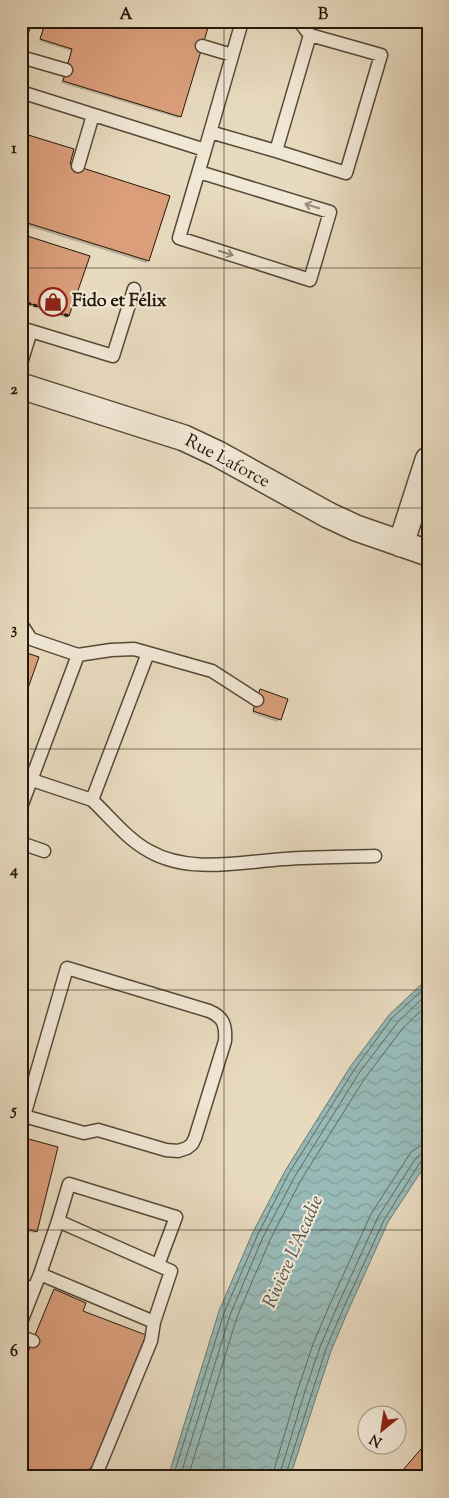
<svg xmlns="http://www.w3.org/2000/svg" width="449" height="1498" viewBox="0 0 449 1498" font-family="'Sorts Mill Goudy',serif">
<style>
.water{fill:url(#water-waves);stroke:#6a7a71}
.shadow{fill:#0003}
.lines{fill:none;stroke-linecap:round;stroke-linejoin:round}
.shore{stroke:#5e6a60;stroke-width:1}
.building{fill:#da9e7b;stroke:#251909}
.lane-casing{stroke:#564936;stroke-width:15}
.street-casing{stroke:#564936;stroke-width:28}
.path{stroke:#251909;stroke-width:3;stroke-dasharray:4 2.5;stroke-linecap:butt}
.lane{stroke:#f0e7d5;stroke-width:12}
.street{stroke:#f0e7d5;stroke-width:25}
.oneway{stroke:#958a79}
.grid{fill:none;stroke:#251909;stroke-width:1;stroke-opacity:0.55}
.labels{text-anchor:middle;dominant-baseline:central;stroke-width:4.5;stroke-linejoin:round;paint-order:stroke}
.poi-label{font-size:18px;font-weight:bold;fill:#251909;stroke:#f0e7d5;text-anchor:start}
.street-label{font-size:18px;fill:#251909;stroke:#f0e7d5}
.water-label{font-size:19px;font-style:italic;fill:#4d5146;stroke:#f0e7d5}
.neatline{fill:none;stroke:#251909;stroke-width:2}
.grid-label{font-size:16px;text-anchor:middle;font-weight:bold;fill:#251909}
</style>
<defs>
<pattern id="water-waves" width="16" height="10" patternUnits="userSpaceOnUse" patternTransform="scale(1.25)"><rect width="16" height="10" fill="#98bab7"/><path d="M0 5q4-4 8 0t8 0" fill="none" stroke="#839f9c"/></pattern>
</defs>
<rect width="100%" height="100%" fill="#e8dabf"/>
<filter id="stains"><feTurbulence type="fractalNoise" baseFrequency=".004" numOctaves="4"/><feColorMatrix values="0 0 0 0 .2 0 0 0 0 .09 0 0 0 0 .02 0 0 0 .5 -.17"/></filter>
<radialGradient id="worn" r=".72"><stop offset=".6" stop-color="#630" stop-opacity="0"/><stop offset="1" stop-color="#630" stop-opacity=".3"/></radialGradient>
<path class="water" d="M428 978V1161L388 1222 348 1311 331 1351 290 1477H168L219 1311 253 1232 285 1171 350 1067 389 1015Z"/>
<path class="shadow" d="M45 21H208L180 116 178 118 61 83 71 51 39 41Z
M21 139 68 165 148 261 146 263 21 224Z
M21 235 68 315 66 318 21 303Z
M260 691 280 719 277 722 252 713 258 693Z
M21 1139 36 1231 33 1233 21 1230Z
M54 1291 21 1477V1368Z
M428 1434V1450L420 1444Z"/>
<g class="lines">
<path class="shore" d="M173 1477 224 1313 258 1234 289 1173 354 1070 392 1018 428 985
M180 1477 230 1315 263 1237 295 1176 359 1073 397 1023 428 993
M188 1477 237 1317 270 1240 301 1180 365 1078 403 1028 428 1004
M272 1477 297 1392 313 1344 330 1304 371 1214 411 1152 420 1146 428 1145
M279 1477 304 1394 320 1347 337 1307 378 1217 416 1158 421 1154 428 1152
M285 1477 326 1349 343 1309 384 1220 421 1161 428 1159"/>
</g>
<path class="building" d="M46 21H210L181 117 63 81 72 49 40 39Z
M25 134 74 149 70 164 170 196 149 261 21 221V137Z
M21 234 90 256 69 316 21 301Z
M21 651 39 657 21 708Z
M260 689 288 699 281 720 253 711Z
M21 1137 58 1147 37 1232 21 1227Z
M54 1289 86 1303 83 1311 146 1335 92 1467 77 1477H21V1369Z
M421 1449 428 1455V1477H397Z"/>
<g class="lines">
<defs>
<path id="lane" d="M21 34 25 21
M202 46 232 55
M21 57 66 70
M21 92 205 150 179 238 310 280 330 212 199 172
M210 132 276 151 310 35 299 21
M205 150 241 25
M276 151 346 173 381 55 310 35
M78 166 93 115
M21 328 31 331 21 363
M31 331 113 356 134 289
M21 624 31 639 78 655 21 807
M78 655 111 650 134 649 212 671 257 700
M32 780 92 800 148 653
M92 800C110 817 127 839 149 851 189 874 240 862 284 859 314 857 345 857 375 856
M21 843 44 851
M21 1116H24L84 1133 98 1130 166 1150 178 1151 187 1148 192 1144 195 1138 225 1041C226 1026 224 1017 209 1011L67 968 24 1116 21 1125
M58 1221 69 1184 176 1217 158 1265
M21 1285 34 1289 21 1322
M34 1289 40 1274 154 1322 171 1271 58 1221 40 1274
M21 1337 33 1341
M95 1477 151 1341 154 1322"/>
<path id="street" d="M21 386 184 438 218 454 328 515 356 528 428 553
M401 544 428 460"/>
</defs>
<use href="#lane" class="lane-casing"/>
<use href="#street" class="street-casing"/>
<path class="path" d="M21 301 69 316"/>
<use href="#lane" class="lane"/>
<use href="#street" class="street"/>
</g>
<defs><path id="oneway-shaft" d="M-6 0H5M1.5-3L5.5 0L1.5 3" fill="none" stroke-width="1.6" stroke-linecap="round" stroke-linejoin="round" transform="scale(1.25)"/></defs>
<g class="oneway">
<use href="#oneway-shaft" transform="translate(312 206) rotate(-163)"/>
<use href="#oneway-shaft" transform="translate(226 253) rotate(18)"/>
</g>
<path class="grid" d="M224 21V1477M21 268H428M21 508H428M21 749H428M21 990H428M21 1230H428"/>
<defs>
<symbol id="shop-ring" viewBox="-11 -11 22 22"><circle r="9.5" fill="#f0e7d5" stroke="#8f2418" stroke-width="1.5"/><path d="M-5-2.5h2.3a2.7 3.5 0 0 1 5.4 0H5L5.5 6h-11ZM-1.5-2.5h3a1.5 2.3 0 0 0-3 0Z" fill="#8f2418"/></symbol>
</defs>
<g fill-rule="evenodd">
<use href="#shop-ring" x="37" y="286" width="32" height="32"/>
</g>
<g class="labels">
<g class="poi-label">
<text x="72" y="302">Fido et Félix</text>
</g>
<g class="street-label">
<text transform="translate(227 462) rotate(28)">Rue Laforce</text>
</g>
<g class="water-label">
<text transform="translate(294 1252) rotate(-66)">Rivière L'Acadie</text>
</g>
</g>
<rect width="449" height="1498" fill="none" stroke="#e8dabf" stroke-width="55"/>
<g transform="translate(382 1430) rotate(210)"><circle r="24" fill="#f0e7d5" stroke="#9f9583"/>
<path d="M0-4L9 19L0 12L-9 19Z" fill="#8f2418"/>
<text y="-8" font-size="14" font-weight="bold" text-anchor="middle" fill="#251909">N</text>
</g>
<rect x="28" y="28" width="394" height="1442" class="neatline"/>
<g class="grid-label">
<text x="126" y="19">A</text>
<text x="323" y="19">B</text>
<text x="14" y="153">1</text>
<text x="14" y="394">2</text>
<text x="14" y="634">3</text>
<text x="14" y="875">4</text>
<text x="14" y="1115">5</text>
<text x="14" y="1356">6</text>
</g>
<rect width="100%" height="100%" filter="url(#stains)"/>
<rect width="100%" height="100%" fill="url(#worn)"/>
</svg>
